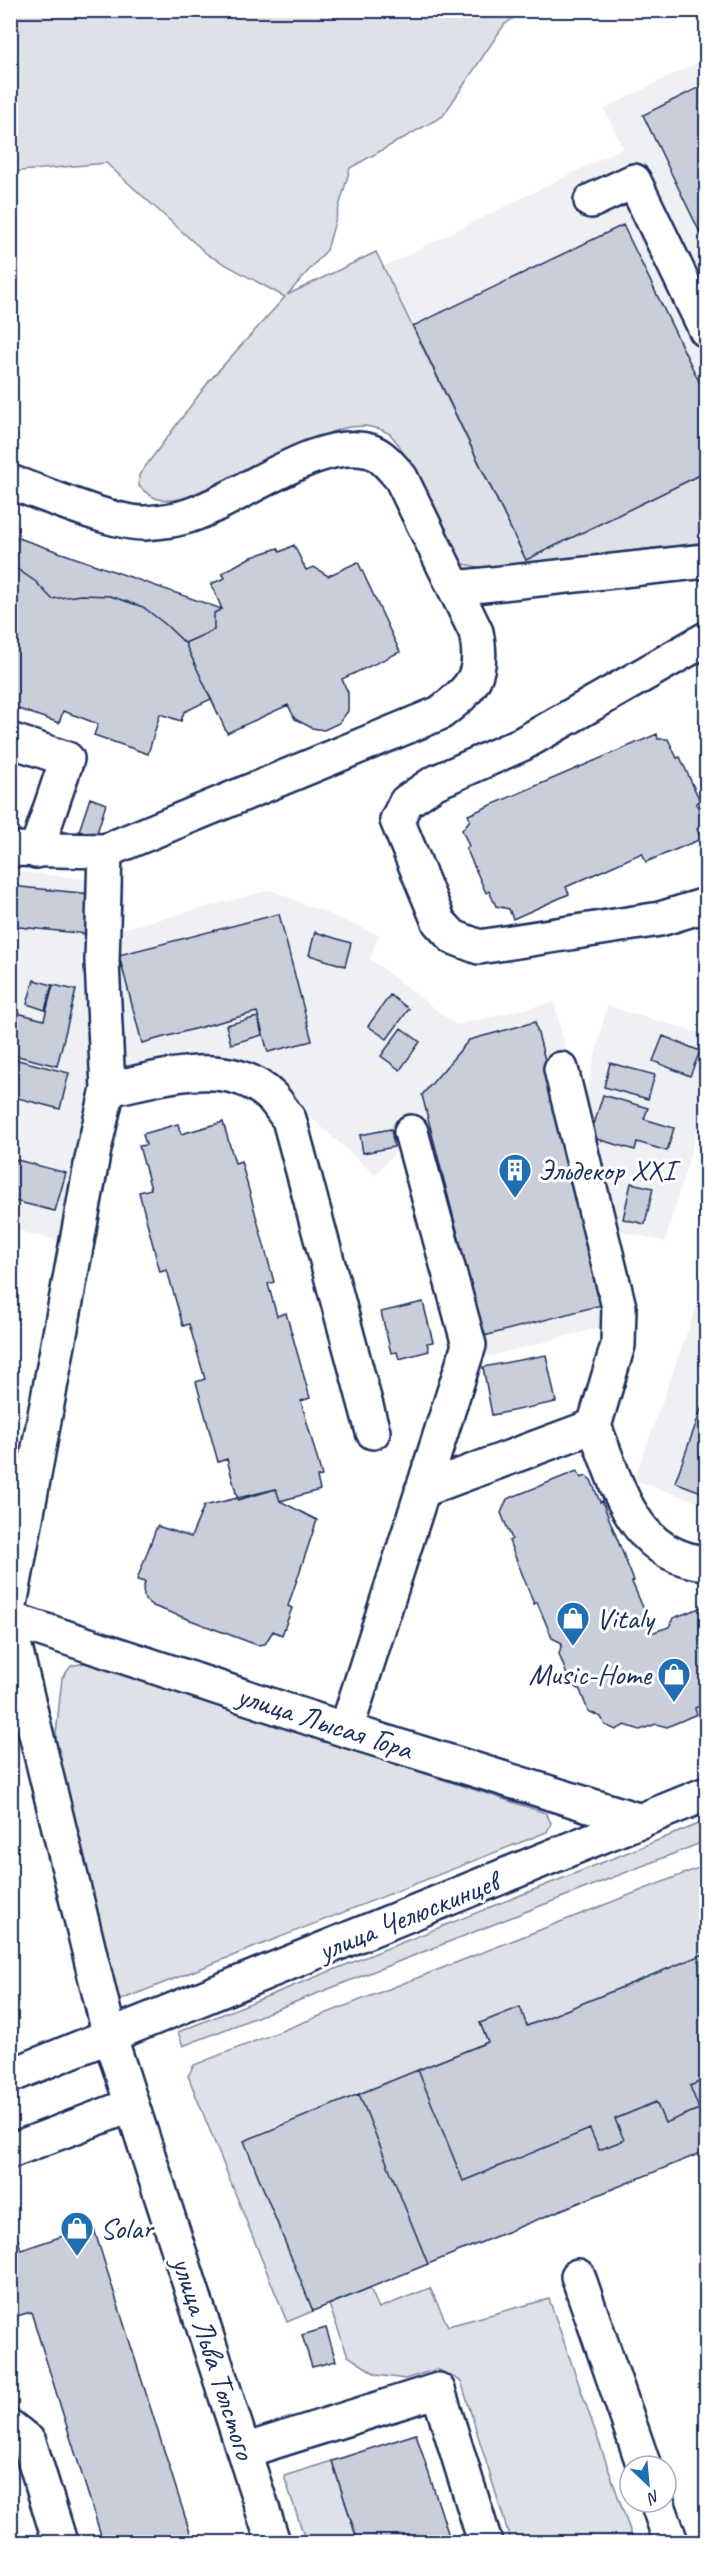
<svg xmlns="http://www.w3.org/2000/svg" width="717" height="2553" viewBox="0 0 717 2553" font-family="Caveat,sans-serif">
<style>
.built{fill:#eff0f4}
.green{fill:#dee1e7;stroke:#7c88a2;stroke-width:1.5}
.building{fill:#caceda;stroke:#1b2f5e;stroke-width:1.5}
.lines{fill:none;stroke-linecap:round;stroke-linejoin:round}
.minor-casing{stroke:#1b2f5e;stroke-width:38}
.minor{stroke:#fff;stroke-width:33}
.labels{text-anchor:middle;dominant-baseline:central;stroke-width:6;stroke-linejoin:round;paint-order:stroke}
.poi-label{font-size:30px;fill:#1b2f5e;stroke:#fff;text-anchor:start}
.street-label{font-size:30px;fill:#1b2f5e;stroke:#fff}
</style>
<rect width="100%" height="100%" fill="#fff"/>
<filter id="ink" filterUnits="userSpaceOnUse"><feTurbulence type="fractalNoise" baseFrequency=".0167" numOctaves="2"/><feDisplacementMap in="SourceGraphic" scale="12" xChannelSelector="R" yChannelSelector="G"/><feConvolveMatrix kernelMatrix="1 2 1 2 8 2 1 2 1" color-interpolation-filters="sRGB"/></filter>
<g filter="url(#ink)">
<path class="built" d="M706 58V485L521 577 371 273 623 148 604 109Z
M11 871 125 883 122 929 271 890 379 935 370 959 456 1025 554 1002 581 1114 607 1006 706 1035V1099L665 1242 608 1228 629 1320 463 1363 406 1140 375 1175 263 1075 103 1084 68 1243 11 1229Z
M706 1280V1505L634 1480Z"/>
<path class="green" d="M11 11H523L504 25 443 116 350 168 327 250 287 295 376 252 526 560 706 472V542L483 568 464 564 449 551 399 445 390 434 380 429 365 426 349 427 334 431 185 498C165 502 154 502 139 486V475L210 380 285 297 208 255 106 163 11 172Z
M84 1663 546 1813 551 1823 547 1832 118 2001 55 1744 62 1678 71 1666Z
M706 1821V1841L183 2046 178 2032Z
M706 1865V1953L527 2026 480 2023 488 2042 245 2141 313 2311 287 2322 188 2076 194 2065Z
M370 2288 379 2308 430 2288 448 2326 549 2299 634 2542H511L461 2381 437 2369 405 2379 377 2375 348 2356 329 2305Z
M332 2461 358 2542H306L284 2476Z"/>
<path class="building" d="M706 84V245L643 115Z
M623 225 706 396V472L526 560 413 326Z
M10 535 222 609 214 613V630L185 643 165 624 143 607 110 596 81 595 52 599 36 582 10 564Z
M294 545 306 570 314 567 328 576 358 562 400 652 342 679 348 693V711L339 723 324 730 312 728 295 719 288 705 227 733 185 643 214 630V613L222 609 211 584 225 578 222 573 249 558 278 548 280 552Z
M10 564 36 582 52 599 81 595 110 596 143 607 165 624 185 643 211 699 184 712 181 721 160 714 148 754 94 735 98 724 82 718 63 711 59 723 10 706Z
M657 734 658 739H668L677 758 680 757 700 801 696 803 703 820 697 829 701 839 646 862 642 853 566 887 569 894 513 919 509 909 496 906 489 891 486 893 466 848 469 846 462 830 470 820 468 815Z
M90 798 106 804 96 836 79 831Z
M10 886 91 894 87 934 10 926Z
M279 914 312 1041 268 1052 257 1012 142 1043 119 955Z
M315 932 351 943 345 966 309 955Z
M34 980 52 985 45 1010 27 1004Z
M53 985 76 990 57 1066 10 1054V1011L44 1020Z
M390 995 409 1009 387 1039 368 1026Z
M258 1017 262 1035 231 1044 226 1025Z
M535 1022 609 1303 484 1336 422 1095 469 1040Z
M401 1028 420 1042 400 1070 381 1056Z
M663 1036 700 1051 690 1076 653 1061Z
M10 1058 69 1073 60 1109 10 1096Z
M610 1063 655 1075 648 1099 604 1087Z
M603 1095 648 1108 644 1119 674 1128 667 1151 637 1142 635 1150 590 1137Z
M223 1122 235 1163 241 1161 274 1282 268 1284 277 1316 286 1313 310 1398 301 1401 322 1476 317 1477 320 1490 280 1501 276 1489 238 1500 227 1459 218 1462 196 1382 205 1379 189 1324 183 1326 167 1270 160 1272 139 1192 151 1189 139 1146 146 1145 143 1134 178 1124 181 1134Z
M391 1129 394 1147 363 1153 360 1135Z
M10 1158 66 1173 55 1211 10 1200Z
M631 1183 653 1188 645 1224 623 1219Z
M423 1302 433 1342 427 1343 429 1351 399 1359 397 1352 391 1353 381 1312Z
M546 1355 556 1402 492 1415 483 1367Z
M706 1396V1494L675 1482Z
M577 1471 581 1478 586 1476 591 1480 600 1502 602 1501 634 1581 632 1582 645 1612 642 1613 651 1633 669 1627 673 1618 702 1607 706 1609V1708L705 1704 695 1708 697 1714 667 1727 656 1724 640 1730 625 1725 616 1730 605 1725 601 1717 588 1711 580 1690 570 1683 559 1654 562 1643 552 1638 537 1602 534 1604 509 1541 512 1539 501 1513 507 1499Z
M276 1489 280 1501 317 1520 288 1606 292 1608 282 1635 273 1631 265 1644 257 1645 153 1606 145 1600 143 1590 145 1582 137 1580 157 1526 191 1537 204 1506Z
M706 1953V2079L690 2086 699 2109 665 2123 656 2102 615 2119 624 2140 599 2150 590 2129 463 2181 418 2070 488 2042 480 2023 520 2007 527 2026Z
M418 2070 463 2181 590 2129 599 2150 624 2140 615 2119 656 2102 665 2123 699 2109 690 2086 706 2079V2151L428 2264 359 2094Z
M359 2094 428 2264 313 2311 244 2141Z
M93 2226 193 2542H103L31 2312 10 2318V2238L17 2236 21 2250Z
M326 2328 336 2361 312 2367 302 2335Z
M416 2434 451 2542H358L332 2461Z"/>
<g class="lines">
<defs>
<path id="minor" d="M591 201 634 181 706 330
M10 482C43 493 113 524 145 523 156 522 170 521 181 518 236 504 316 435 370 451 383 455 393 469 401 478L476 632C485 675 473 688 440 713L105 851 10 849
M455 588 706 561
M706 639 522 744 434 783 406 802 397 820 439 922 453 937 479 947 660 919 706 905
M10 740 67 759 36 851
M561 1069 619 1307 618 1345 594 1426
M108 1089C159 1079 228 1054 272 1097 278 1103 283 1112 289 1119L373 1432
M422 1490 594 1426C618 1485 632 1556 706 1563
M10 1605 94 1149 108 1089 102 962 105 851
M10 1619 346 1730 641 1821
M10 1627 110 2037 273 2542
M346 1730 469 1345 411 1132
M10 2076 706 1794
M10 2151 132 2105
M578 2276 644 2466
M10 2427 29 2442 60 2542
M244 2451 438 2390 485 2542
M657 2502 671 2542"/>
</defs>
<use href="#minor" class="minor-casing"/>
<use href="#minor" class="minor"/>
</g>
</g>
<defs>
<symbol id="building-pin" viewBox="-11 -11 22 30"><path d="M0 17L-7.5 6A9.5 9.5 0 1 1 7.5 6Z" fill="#1f6fb2" stroke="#fff"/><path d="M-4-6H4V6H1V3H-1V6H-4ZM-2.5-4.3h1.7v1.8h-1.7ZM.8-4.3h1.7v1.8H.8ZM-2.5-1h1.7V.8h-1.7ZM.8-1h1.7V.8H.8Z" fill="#fff"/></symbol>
<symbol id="shop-pin" viewBox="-11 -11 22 30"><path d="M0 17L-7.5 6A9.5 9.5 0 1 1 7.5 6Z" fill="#1f6fb2" stroke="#fff"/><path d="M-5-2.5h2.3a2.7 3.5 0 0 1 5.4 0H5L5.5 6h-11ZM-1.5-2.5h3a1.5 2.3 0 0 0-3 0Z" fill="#fff"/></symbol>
</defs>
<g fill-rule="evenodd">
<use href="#building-pin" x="496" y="1151" width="38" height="52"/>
<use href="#shop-pin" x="554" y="1599" width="38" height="52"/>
<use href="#shop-pin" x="655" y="1655" width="38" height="52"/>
<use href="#shop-pin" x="58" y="2209" width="38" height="52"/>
</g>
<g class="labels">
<g class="poi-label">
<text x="538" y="1170">Эльдекор XXI</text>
<text x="596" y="1618">Vitaly</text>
<text x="651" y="1674" text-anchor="end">Music-Home</text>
<text x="100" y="2228">Solar</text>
</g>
<g class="street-label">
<text transform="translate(325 1722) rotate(18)">улица Лысая Гора</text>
<text transform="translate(408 1916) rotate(-22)">улица Челюскинцев</text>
<text transform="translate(214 2358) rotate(72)">улица Льва Толстого</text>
</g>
</g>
<rect width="717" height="2553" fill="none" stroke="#fff" stroke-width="36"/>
<rect x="18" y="18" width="681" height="2517" fill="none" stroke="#1b2f5e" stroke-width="2" filter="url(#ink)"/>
<g transform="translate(648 2484) rotate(154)"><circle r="28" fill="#ffffff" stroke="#a4acbf" stroke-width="1.5"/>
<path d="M0-4.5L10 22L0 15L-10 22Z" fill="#1f6fb2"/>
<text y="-9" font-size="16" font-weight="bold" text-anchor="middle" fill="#1b2f5e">N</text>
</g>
</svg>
